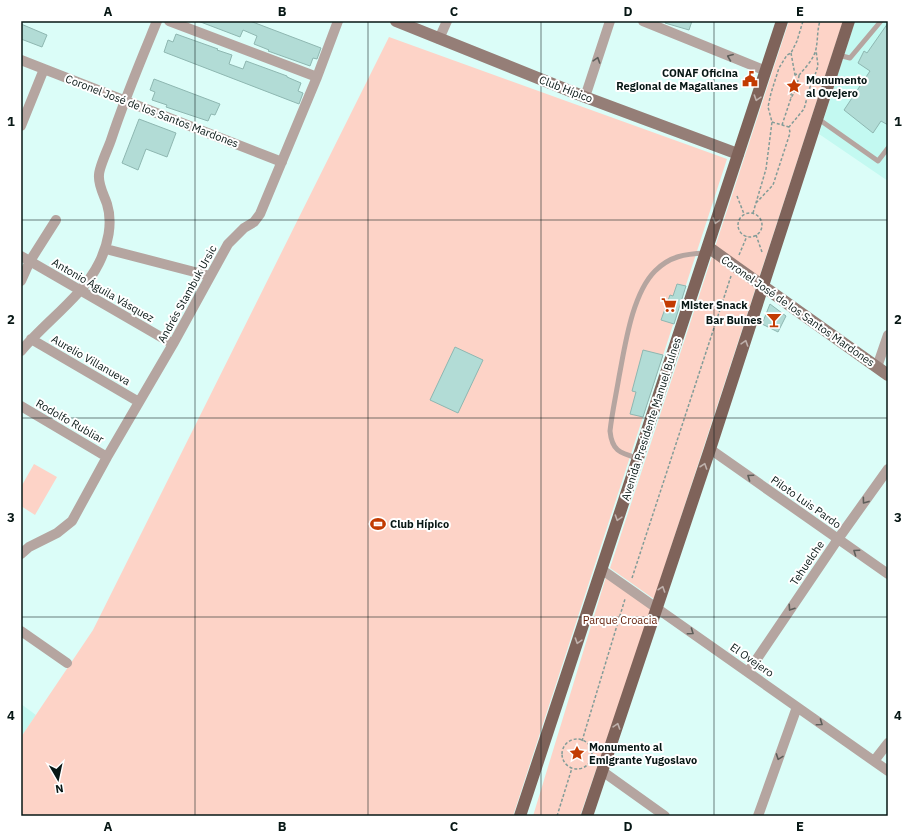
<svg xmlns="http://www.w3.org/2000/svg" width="909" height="837" viewBox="0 0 909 837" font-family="'IBM Plex Sans',sans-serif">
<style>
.built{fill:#c3f9f1}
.green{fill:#fdd3c7}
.building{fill:#b2dcd6;stroke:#8eb7b1}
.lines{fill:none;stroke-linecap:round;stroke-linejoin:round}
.path{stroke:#829c98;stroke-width:1.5;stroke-dasharray:3 2;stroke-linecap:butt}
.lane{stroke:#b5a5a0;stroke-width:5}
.street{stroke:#b5a5a0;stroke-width:10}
.secondary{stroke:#957e77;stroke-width:12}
.primary{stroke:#7f635a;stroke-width:12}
.oneway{stroke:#5e5e5a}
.oneway2{stroke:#bfb1ac}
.grid{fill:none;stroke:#071715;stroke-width:1;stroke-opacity:0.55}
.labels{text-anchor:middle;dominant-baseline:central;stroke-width:4;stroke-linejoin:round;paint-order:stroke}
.poi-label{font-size:11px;font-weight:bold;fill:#071715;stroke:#fff;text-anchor:start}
.street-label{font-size:11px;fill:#071715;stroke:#fff}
.park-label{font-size:11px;fill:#65220c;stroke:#fff}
.neatline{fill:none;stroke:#071715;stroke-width:1.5}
.grid-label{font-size:13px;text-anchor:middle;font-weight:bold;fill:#071715}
</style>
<rect width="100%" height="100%" fill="#dbfdf8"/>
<path class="built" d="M855 21H888V181L819 134Z
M21 704 36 715 21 737Z"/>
<path class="green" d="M789 21H843L654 599 610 568Z
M389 37 727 159 513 816H21V737L93 630Z
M34 464 57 477 35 515 21 506V487Z
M606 577 652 609 580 816H533Z"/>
<path class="building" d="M198 21H250L321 48 317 59 313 58 310 66 268 51 269 50 254 44 257 36 243 30 240 37Z
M665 21H692L689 30 665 23Z
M888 23V125L881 121 873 133 844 110 870 71 858 63 864 51 867 53Z
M21 24 47 35 42 47 21 39Z
M176 34 218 49 217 50 232 55 229 64 243 69 246 61 287 76V77L301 83 298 91 303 93 299 104 164 52 168 40 173 42Z
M154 79 220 104 215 115 211 114 208 121 166 107 167 105 152 100 155 92 150 90Z
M139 119 176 133 167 157 146 149 138 170 122 163Z
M677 284 686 286 674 324 661 320 670 295 673 296Z
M770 304 786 316 778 332 762 324Z
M455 347 483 360 458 413 430 400Z
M643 350 663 355 643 417 630 414 636 392 632 391Z"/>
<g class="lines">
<path class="path" d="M791 53 795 75
M799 75C805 68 814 59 816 49 818 40 817 30 820 21
M772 122 789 127
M782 125 791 98 796 89 799 76 797 74 795 75 791 89V98
M737 196 744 214
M756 203 773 185 790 133 789 127 804 109 810 87 815 75 818 66 816 50
M753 213 766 169 772 122 768 107 771 93 779 68 787 55 791 53 797 41 803 21
M738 225a12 12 0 1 1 24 0a12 12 0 1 1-24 0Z
M756 235 762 252
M739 255 747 236
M632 578 731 276
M562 754a15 15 0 1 1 30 0a15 15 0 1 1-30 0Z
M582 741 625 599
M557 816 572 768"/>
<path class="lane" d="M838 55 850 58 881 21
M817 118 878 161 888 148
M637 458C620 453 612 451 610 431 612 413 616 395 619 377 625 346 632 294 655 271 670 256 685 254 705 253"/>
<path class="street" d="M169 21 317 77
M643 21 766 71
M439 39 447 21
M21 60 282 162
M585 97 610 21
M21 126 44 69
M106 249 210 276
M21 256 173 344
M21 281 30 261 56 220
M31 339 139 402
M21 351C45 322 83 296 99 263 108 245 113 223 107 204 104 195 98 185 99 175 99 167 108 149 111 140 124 100 141 60 157 21
M877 367 888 335
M21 406 107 457
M710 449 888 574
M21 554 29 547 57 533 72 521 107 457 173 344 228 244 244 228 254 222 260 214 317 77 338 21
M601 569 888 771
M21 631 67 663
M748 672 838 539 888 469
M874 761 888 743
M602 771 665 816
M758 816 797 707"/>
<path class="secondary" d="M396 21 585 97 738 154
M708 247 888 375"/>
<path class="primary" d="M520 816 782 21
M587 816 710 449 849 21"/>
</g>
<defs><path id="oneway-chevron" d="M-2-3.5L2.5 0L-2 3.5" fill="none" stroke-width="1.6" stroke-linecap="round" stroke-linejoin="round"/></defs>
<g class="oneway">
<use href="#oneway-chevron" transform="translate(730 57) rotate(-158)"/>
<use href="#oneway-chevron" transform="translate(597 60) rotate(-72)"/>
<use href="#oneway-chevron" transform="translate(750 477) rotate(-145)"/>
<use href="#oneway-chevron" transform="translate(865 501) rotate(126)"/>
<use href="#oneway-chevron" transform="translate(856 552) rotate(-145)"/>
<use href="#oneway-chevron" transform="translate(791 608) rotate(124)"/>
<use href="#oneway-chevron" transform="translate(691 632) rotate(35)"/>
<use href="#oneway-chevron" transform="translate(820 723) rotate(35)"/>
<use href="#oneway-chevron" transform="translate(779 757) rotate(110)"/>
</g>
<g class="oneway2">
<use href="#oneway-chevron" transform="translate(757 98) rotate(108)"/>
<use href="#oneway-chevron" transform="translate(716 221) rotate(108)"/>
<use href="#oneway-chevron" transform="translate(745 343) rotate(-72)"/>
<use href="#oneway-chevron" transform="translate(704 466) rotate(-71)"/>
<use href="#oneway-chevron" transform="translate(618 518) rotate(108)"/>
<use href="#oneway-chevron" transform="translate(662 589) rotate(-71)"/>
<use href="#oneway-chevron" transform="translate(578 641) rotate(108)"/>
<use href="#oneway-chevron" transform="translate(617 726) rotate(-72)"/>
</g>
<path class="grid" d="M195 21V816M368 21V816M541 21V816M714 21V816M21 220H888M21 418H888M21 617H888"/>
<defs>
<symbol id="civic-bare" viewBox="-9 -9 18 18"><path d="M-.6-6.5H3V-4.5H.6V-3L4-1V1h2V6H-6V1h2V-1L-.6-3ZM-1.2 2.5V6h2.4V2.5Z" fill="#c23b02" stroke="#fff" stroke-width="2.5" paint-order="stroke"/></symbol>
<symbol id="sight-bare" viewBox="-9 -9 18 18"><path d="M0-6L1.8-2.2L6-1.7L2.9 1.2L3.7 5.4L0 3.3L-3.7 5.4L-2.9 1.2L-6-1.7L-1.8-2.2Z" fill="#c23b02" stroke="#fff" stroke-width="2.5" paint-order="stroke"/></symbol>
<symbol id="supermarket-bare" viewBox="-9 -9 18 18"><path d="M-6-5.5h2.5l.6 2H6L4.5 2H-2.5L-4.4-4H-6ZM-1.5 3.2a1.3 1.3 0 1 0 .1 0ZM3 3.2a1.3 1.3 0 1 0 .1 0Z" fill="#c23b02" stroke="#fff" stroke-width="2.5" paint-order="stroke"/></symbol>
<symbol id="bar-bare" viewBox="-9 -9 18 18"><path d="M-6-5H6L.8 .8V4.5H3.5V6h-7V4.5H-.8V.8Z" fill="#c23b02" stroke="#fff" stroke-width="2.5" paint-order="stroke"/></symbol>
<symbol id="stadium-bare" viewBox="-9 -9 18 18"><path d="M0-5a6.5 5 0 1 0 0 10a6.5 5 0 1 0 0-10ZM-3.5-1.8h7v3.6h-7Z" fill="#c23b02" stroke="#fff" stroke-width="2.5" paint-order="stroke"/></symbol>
</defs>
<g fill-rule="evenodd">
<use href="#civic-bare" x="739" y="68" width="22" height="22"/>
<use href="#sight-bare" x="783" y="75" width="22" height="22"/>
<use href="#supermarket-bare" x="658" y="294" width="22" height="22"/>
<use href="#bar-bare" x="763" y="309" width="22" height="22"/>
<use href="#stadium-bare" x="367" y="513" width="22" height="22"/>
<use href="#sight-bare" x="566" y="742" width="22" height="22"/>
</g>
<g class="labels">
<g class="poi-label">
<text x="738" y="73" text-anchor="end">CONAF Oficina<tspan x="738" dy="13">Regional de Magallanes</tspan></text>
<text x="806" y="80">Monumento<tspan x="806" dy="13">al Ovejero</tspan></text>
<text x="681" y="305">Mister Snack</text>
<text x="762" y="320" text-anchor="end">Bar Bulnes</text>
<text x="390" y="524">Club Hípico</text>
<text x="589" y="747">Monumento al<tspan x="589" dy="13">Emigrante Yugoslavo</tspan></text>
</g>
<g class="street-label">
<text transform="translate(566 89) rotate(21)">Club Hípico</text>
<text transform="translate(152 111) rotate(21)">Coronel José de los Santos Mardones</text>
<text transform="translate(103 290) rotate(30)">Antonio Águila Vásquez</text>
<text transform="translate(187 294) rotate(-61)">Andrés Stambuk Ursic</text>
<text transform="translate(798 311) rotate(35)">Coronel José de los Santos Mardones</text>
<text transform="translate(91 360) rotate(30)">Aurelio Villanueva</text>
<text transform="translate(651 419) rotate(-72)">Avenida Presidente Manuel Bulnes</text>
<text transform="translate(70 421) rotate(30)">Rodolfo Rubliar</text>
<text transform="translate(806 502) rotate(35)">Piloto Luis Pardo</text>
<text transform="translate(807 563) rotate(-56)">Tehuelche</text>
<text transform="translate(752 660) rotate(35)">El Ovejero</text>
</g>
<g class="park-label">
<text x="620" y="620">Parque Croacia</text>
</g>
</g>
<rect width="909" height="837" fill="none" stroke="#ffffff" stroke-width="44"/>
<g transform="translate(58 779) rotate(171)" stroke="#ffffff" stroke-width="3" paint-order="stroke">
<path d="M0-3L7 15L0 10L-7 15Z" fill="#071715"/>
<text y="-6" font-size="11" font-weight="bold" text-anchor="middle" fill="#071715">N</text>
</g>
<rect x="22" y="22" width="865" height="793" class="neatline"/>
<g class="grid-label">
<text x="108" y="16">A</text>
<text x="282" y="16">B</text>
<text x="454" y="16">C</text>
<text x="628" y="16">D</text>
<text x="800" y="16">E</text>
<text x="11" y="126">1</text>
<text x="898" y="126">1</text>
<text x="11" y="324">2</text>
<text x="898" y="324">2</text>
<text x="11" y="522">3</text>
<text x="898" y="522">3</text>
<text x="11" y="720">4</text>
<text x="898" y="720">4</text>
<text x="108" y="831">A</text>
<text x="282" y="831">B</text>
<text x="454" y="831">C</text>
<text x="628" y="831">D</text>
<text x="800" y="831">E</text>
</g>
</svg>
